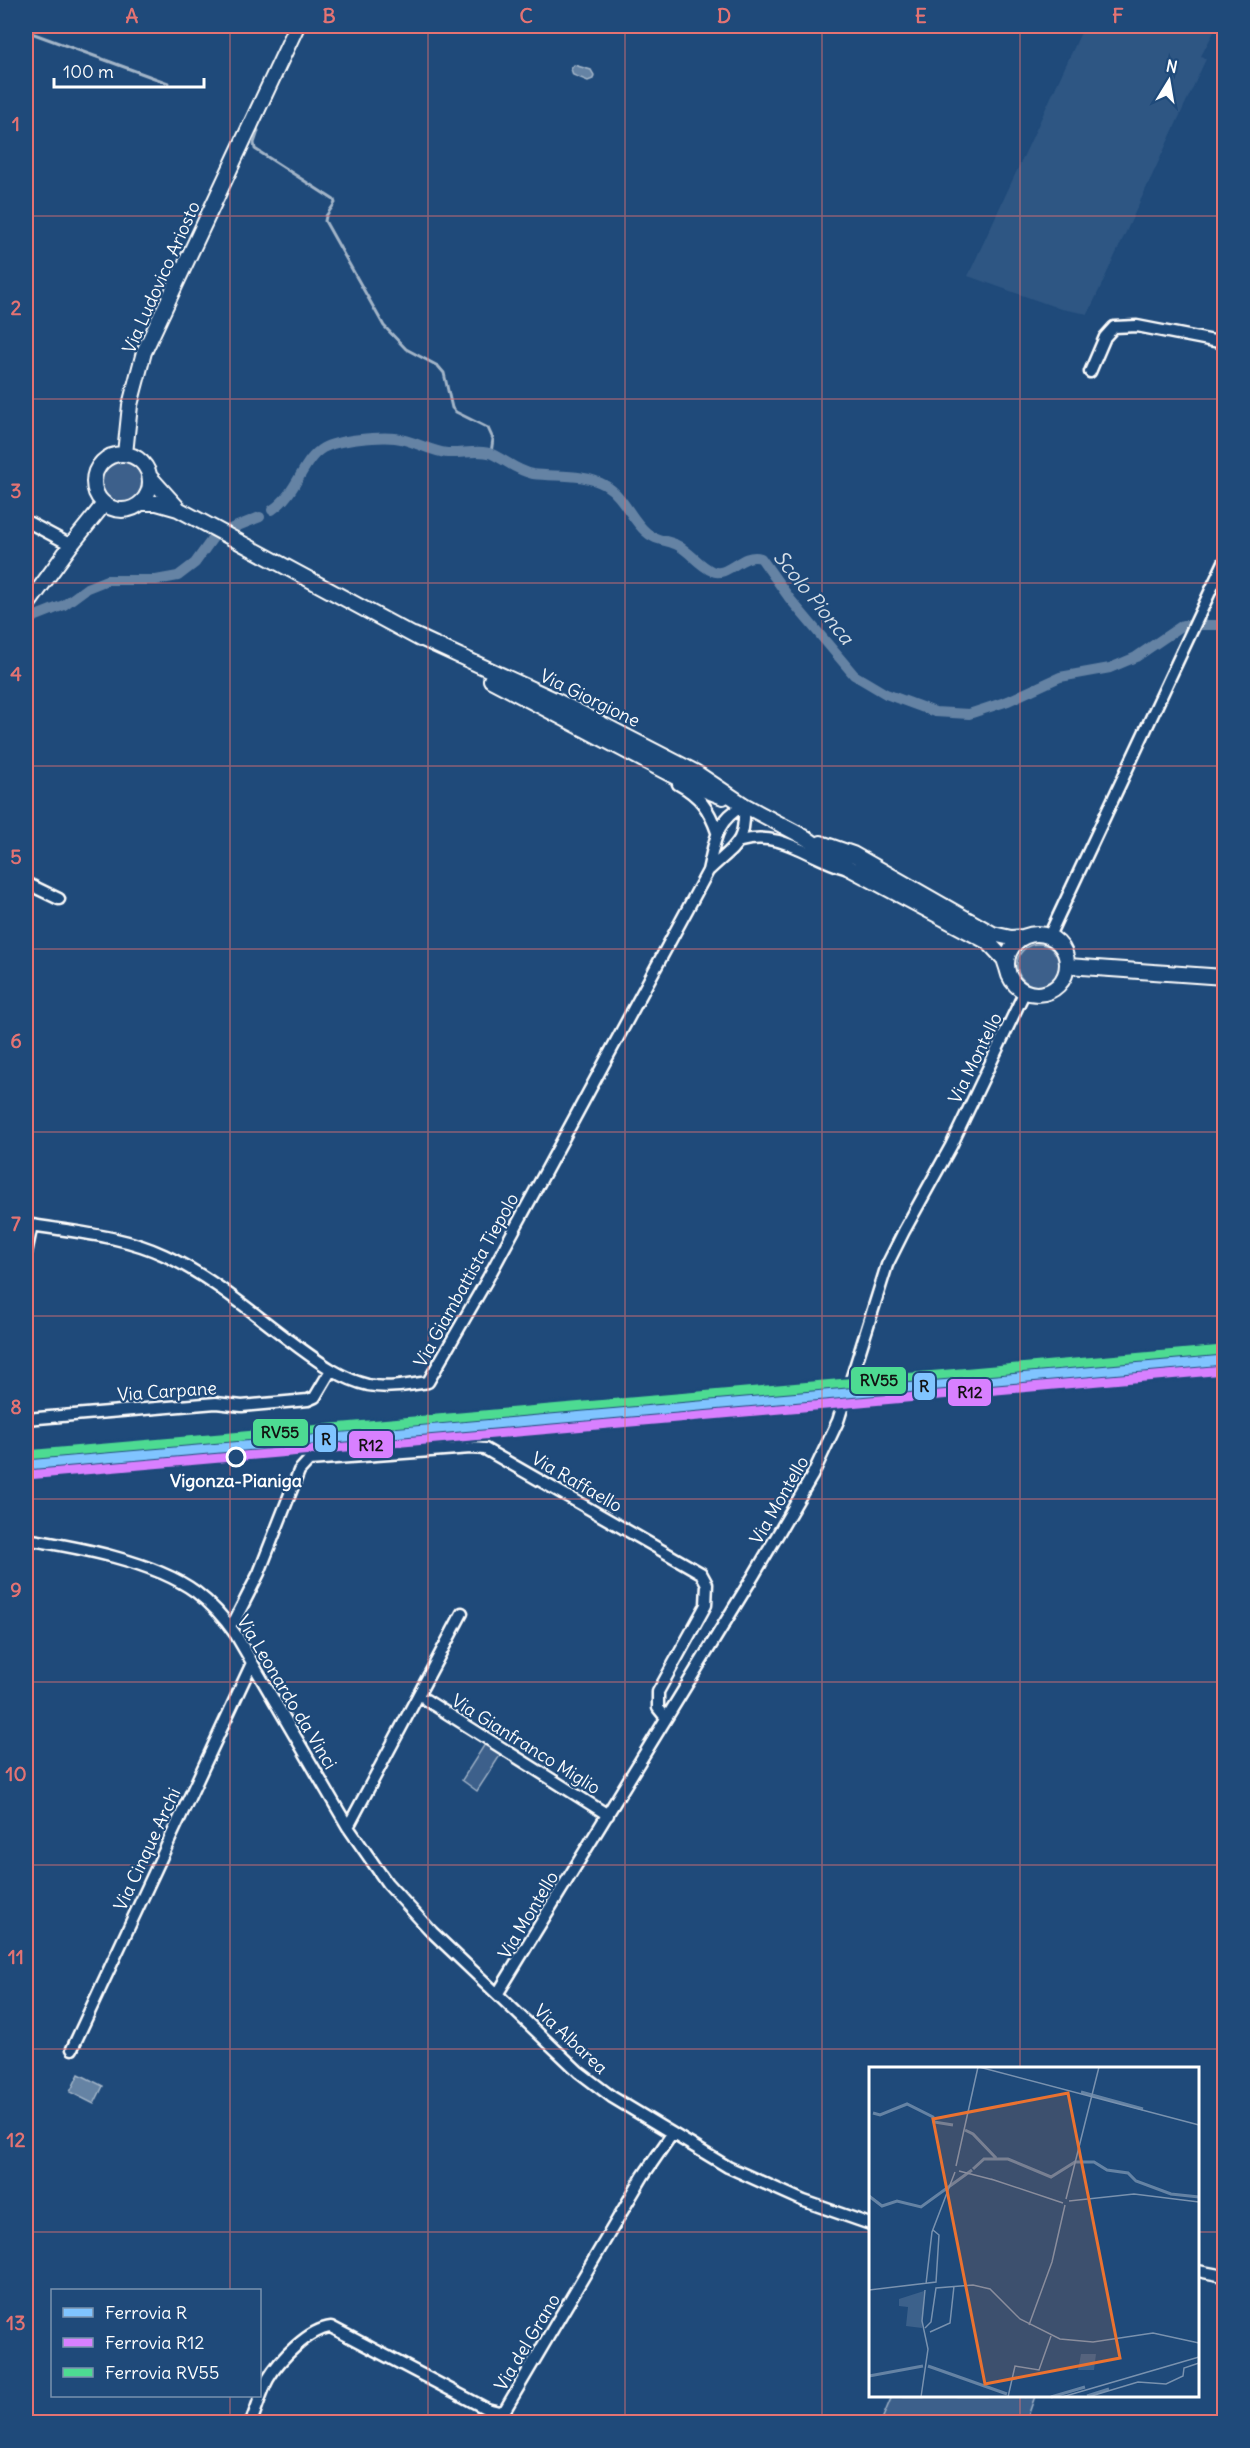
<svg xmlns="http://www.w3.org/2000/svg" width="1250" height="2448" viewBox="0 0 1250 2448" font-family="Delius,sans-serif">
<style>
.built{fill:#2e5683}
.green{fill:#3c618b;stroke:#9eb0c5;stroke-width:1.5}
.water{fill:#6583a4;stroke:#a3b5c8;stroke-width:1.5}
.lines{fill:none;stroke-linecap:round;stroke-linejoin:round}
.stream{stroke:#a3b5c8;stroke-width:3}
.canal{stroke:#6583a4;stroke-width:10}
.minor-casing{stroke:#fff;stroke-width:15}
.major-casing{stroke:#fff;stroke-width:18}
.minor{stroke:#1f4a7a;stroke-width:10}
.major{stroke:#1f4a7a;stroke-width:14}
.rail-1-casing{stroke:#1f4a7a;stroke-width:14}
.rail-2-casing{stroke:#1f4a7a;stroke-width:14}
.rail-3-casing{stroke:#1f4a7a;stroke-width:14}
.rail-1{stroke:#80c4ff;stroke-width:9}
.rail-2{stroke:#d880ff;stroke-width:9}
.rail-3{stroke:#4ddb92;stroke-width:9}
.grid{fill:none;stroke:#e47373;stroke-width:1.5;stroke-opacity:0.55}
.stop-dot{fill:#1f4a7a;stroke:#fff;stroke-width:3}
.labels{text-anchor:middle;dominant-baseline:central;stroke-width:4.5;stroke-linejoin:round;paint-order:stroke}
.street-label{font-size:18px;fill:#fff;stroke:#1f4a7a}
.stop-label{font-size:18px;font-weight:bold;fill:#fff;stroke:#1f4a7a}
.water-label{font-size:20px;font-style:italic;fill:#d8e0e8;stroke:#1f4a7a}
.inset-river{fill:none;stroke:#6583a4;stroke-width:3}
.inset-road{fill:none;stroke:#7992af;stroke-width:1.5}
.view{fill:#eb7230;fill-opacity:0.15;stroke:#eb7230;stroke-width:3}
.inset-edge{fill:none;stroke:#fff;stroke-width:3}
.line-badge{stroke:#1f4a7a;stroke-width:2}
.pale-badge-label{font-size:16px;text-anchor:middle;font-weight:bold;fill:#111}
.neatline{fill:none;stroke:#e47373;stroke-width:2}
.grid-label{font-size:20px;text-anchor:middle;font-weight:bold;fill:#e47373}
</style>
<rect width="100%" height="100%" fill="#1f4a7a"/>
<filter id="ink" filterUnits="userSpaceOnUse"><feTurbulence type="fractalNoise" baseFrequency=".0167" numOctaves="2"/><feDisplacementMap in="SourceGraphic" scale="12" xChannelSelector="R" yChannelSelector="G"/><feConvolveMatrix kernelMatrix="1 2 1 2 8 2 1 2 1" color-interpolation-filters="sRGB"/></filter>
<g filter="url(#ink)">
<path class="built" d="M1084 26H1217L1201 56 1206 59 1088 314 1061 309 968 276Z"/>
<path class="green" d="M100 481a22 22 0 1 1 44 0a22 22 0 1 1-44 0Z
M1017 965a21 21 0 1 1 42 0a21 21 0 1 1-42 0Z
M485 1744 501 1754 477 1791 462 1780Z
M892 2396H1035L1026 2422H881Z"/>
<path class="water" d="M574 65 591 70 594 75 593 79 588 81 573 75 571 69Z
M79 2074 103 2086 94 2104 70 2092Z"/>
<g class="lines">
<path class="stream" d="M26 31 168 83
M256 126 258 131 254 143 255 149 334 200 335 203 326 216 325 221 384 326 406 349 438 366 444 373 452 408 456 412 488 428 493 439 491 453"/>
<path class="canal" d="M272 510C297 494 302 460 323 448 337 440 380 436 395 438 413 440 429 451 447 453 461 454 480 449 492 454 507 461 517 471 533 474 556 477 584 473 605 485 624 496 630 518 646 532 654 540 665 540 675 544 689 550 698 565 712 571 728 578 741 552 761 558L790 599 854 675 886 694 935 712 969 714 1008 701 1060 677 1110 668 1136 657 1183 625H1224
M26 620 64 605 87 588 107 580H156L178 576 195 563 215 535 260 517"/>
<defs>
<path id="minor" d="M1090 372 1105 337 1114 327 1137 326 1224 343
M26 521 71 545
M678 784C700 796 709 809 717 832
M741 841C781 830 809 858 845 868
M26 883 59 899
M1049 936 1224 562
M26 1224C72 1232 121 1235 164 1255 210 1276 249 1310 289 1340 314 1358 338 1378 368 1385 388 1389 408 1385 428 1382L488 1278 708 871C715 841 715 821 744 805 746 845 735 845 708 871
M26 1253 32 1225
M26 1419 216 1403 242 1406 308 1400 315 1397 331 1370
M26 1539C76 1547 154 1561 196 1592 212 1604 225 1619 236 1635L348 1827 387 1883 432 1932 579 2072 612 2097 728 2167 804 2201 870 2224
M229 1625 235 1620 259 1573 299 1471 309 1460 471 1448 485 1449 701 1573 707 1584 706 1605 658 1692V1708L666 1718
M426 1700 608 1815
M348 1827 462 1613
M498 1993 754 1575 812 1476 838 1421 887 1265 904 1231 951 1146 1025 991
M72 2049 252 1663
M1198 2271 1224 2276
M251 2422C257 2408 261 2392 268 2379 279 2360 309 2329 331 2327L487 2409 499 2412 505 2410 643 2176 672 2134"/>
<path id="major" d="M125 454 130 405 144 352 297 26
M94 482a28 28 0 1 1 56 0a28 28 0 1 1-56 0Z
M150 477 177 507
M141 503H157L178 509 420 639
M26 607 71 545 104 504
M414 635 553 699 695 772 744 805 806 838 849 868 988 942 1004 959 1008 971
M491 680 687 783 723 797
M821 843 853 854 993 934 1011 938 1024 937
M1007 964a30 30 0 1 1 60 0a30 30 0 1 1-60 0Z
M1068 966 1224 977"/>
</defs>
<use href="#minor" class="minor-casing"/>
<use href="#major" class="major-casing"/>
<use href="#minor" class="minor"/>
<use href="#major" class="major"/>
<defs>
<path id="rail-1" d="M26 1465 1224 1360"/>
<path id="rail-2" d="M27 1475 1224 1370"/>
<path id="rail-3" d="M26 1455 1223 1350"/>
</defs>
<use href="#rail-1" class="rail-1-casing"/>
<use href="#rail-2" class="rail-2-casing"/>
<use href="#rail-3" class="rail-3-casing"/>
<use href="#rail-1" class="rail-1"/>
<use href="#rail-2" class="rail-2"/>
<use href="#rail-3" class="rail-3"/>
</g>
</g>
<path class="grid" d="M230 26V2290M428 26V2422M625 26V2422M822 26V2422M1020 26V2068M26 216H1224M26 399H1224M26 583H1224M26 766H1224M26 949H1224M26 1132H1224M26 1316H1224M26 1499H1224M26 1682H1224M26 1865H1224M26 2049H1224M26 2232H870M1198 2232H1224M230 2396V2422M1020 2396V2422"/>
<circle class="stop-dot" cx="236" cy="1457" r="9"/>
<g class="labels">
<g class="street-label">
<text transform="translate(161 277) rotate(-66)">Via Ludovico Ariosto</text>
<text transform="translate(590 698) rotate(26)">Via Giorgione</text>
<text transform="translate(975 1058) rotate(-64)">Via Montello</text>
<text transform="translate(466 1280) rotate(-61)">Via Giambattista Tiepolo</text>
<text transform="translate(167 1391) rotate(-4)">Via Carpane</text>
<text transform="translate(577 1482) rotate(30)">Via Raffaello</text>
<text transform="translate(779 1500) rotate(-60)">Via Montello</text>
<text transform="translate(287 1692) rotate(59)">Via Leonardo da Vinci</text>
<text transform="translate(526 1744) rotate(32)">Via Gianfranco Miglio</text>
<text transform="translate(147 1849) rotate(-65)">Via Cinque Archi</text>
<text transform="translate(528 1915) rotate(-59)">Via Montello</text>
<text transform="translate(571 2039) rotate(43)">Via Albarea</text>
<text transform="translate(527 2342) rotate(-59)">Via del Grano</text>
</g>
<g class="stop-label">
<text x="236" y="1480">Vigonza-Pianiga</text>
</g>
<g class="water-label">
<text transform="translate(814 597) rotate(51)">Scolo Pionca</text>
</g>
</g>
<g transform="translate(869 2067)">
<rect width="330" height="330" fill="#1f4a7a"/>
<path d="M55 224 53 261 37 259 39 240 30 239V232ZM212 287H227L225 303H209Z" fill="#3c618b"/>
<path class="inset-river" d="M212 25 274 42M4 46 11 48 38 37 64 50 65 55 84 58M96 63 104 67 127 91M104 102 115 92H139L182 110 206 95H225L238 103 259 106 267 114 302 127 330 130M0 129 13 139 28 134 52 140 103 103M59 299 138 327M0 309 54 299M218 329 240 322M182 330 216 320"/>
<path class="inset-road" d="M110 0 330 58M87 99 109 0M90 104 125 113M122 112 194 136M197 132 230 0M200 134 265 127 330 135M57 217 63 165 86 105M0 223 67 215 70 168 64 163M160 258 183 195 196 138M56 261 62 255 67 221 104 218 121 222 151 252 191 272 224 275 284 266 330 276M61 265 81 256 85 219M52 330 59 282 53 254 56 223M139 330 146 299 170 303 182 269M193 330 330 290M219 330 269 315 297 317 314 309 315 301 330 296"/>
<path class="view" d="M199 26 251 291 116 317 64 52Z"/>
<rect width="330" height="330" class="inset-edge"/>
</g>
<g class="line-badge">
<rect x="850" y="1366" width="57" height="29" rx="6" fill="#4ddb92"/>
<rect x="913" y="1372" width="23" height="29" rx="6" fill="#80c4ff"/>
<rect x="947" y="1378" width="45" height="29" rx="6" fill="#d880ff"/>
<rect x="252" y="1418" width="57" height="29" rx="6" fill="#4ddb92"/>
<rect x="314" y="1424" width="23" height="29" rx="6" fill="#80c4ff"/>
<rect x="348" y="1430" width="46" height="29" rx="6" fill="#d880ff"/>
</g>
<g class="pale-badge-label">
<text x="879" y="1386">RV55</text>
<text x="924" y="1392">R</text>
<text x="970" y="1398">R12</text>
<text x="280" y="1438">RV55</text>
<text x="326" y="1445">R</text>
<text x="371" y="1451">R12</text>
</g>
<rect width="1250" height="2448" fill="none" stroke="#1f4a7a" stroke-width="66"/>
<rect x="51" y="2289" width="210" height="108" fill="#1f4a7a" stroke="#7992af" stroke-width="1.5"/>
<rect x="63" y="2308" width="30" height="9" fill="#80c4ff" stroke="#7992af" stroke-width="1.5"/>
<text x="105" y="2319" font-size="18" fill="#ffffff">Ferrovia R</text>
<rect x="63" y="2338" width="30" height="9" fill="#d880ff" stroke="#7992af" stroke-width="1.5"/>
<text x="105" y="2349" font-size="18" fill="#ffffff">Ferrovia R12</text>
<rect x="63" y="2368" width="30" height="9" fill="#4ddb92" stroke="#7992af" stroke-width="1.5"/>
<text x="105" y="2379" font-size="18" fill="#ffffff">Ferrovia RV55</text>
<g transform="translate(1169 81) rotate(11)" stroke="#1f4a7a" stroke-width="4.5" paint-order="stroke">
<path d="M0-4.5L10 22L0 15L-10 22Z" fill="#ffffff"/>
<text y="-9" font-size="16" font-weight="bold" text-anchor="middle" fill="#ffffff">N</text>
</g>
<path d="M54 78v9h150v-9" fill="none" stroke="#ffffff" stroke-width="3"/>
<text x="63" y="78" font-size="18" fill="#ffffff" stroke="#1f4a7a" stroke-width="4.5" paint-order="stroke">100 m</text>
<rect x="33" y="33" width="1184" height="2382" class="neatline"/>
<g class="grid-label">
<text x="132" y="23">A</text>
<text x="329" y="23">B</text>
<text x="526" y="23">C</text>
<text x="724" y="23">D</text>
<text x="921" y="23">E</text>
<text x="1118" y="23">F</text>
<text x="16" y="131">1</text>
<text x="16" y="315">2</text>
<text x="16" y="498">3</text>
<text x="16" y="681">4</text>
<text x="16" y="864">5</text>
<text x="16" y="1048">6</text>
<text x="16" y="1231">7</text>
<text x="16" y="1414">8</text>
<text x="16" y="1597">9</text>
<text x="16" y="1781">10</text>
<text x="16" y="1964">11</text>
<text x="16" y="2147">12</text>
<text x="16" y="2330">13</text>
</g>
</svg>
